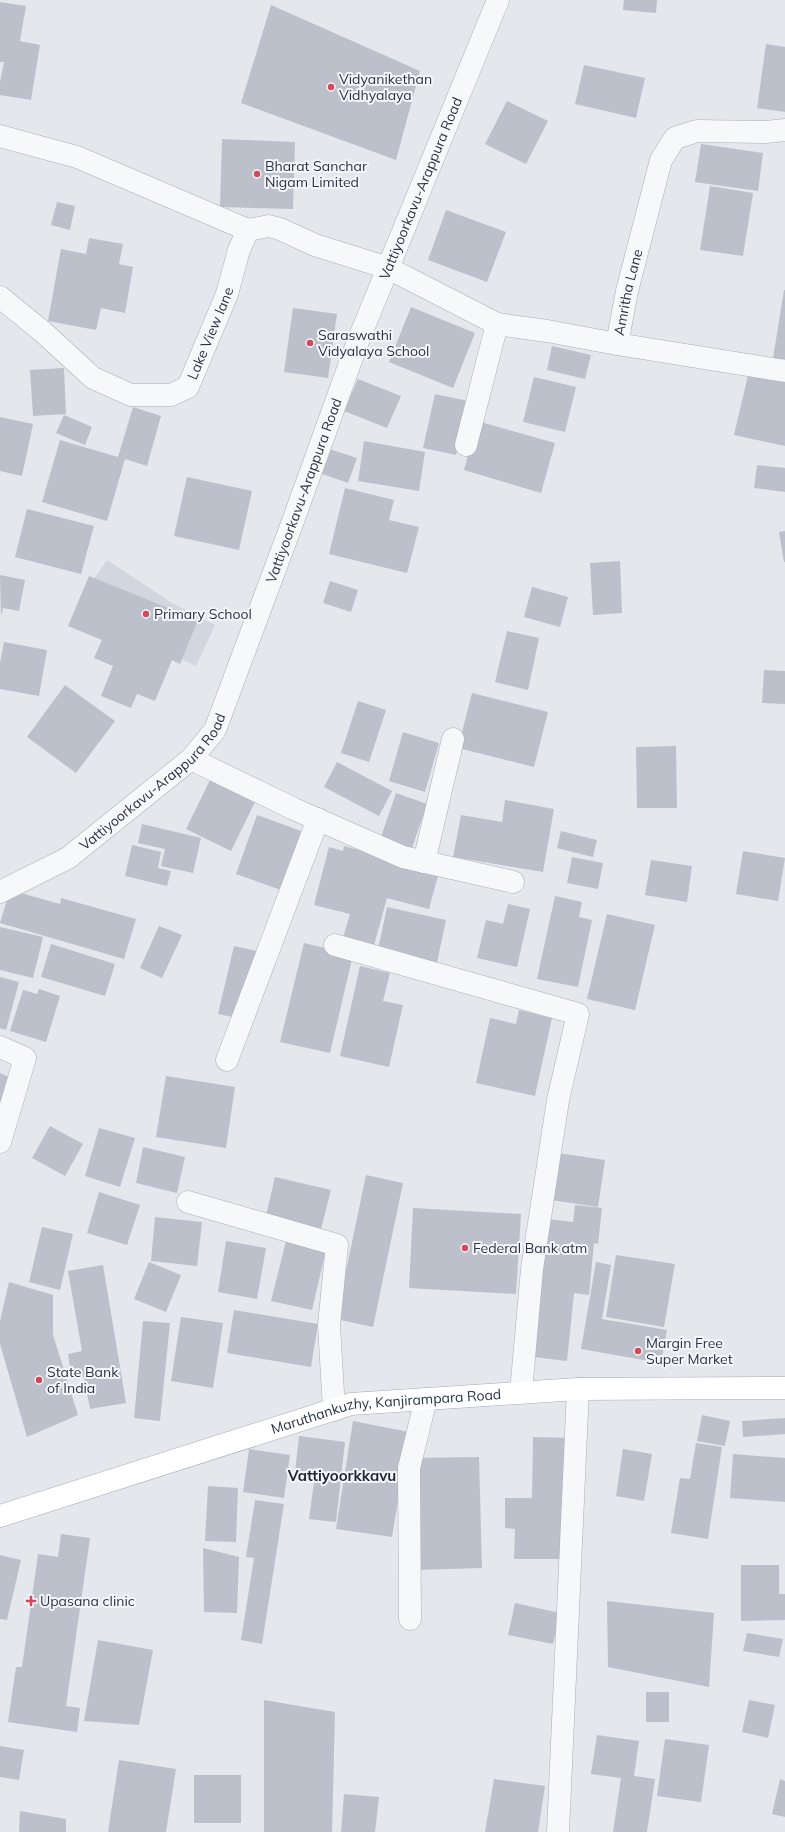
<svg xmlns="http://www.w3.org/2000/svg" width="785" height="1832" viewBox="0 0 785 1832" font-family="Mulish,sans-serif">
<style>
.built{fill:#d2d6de}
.building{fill:#bbc0ca}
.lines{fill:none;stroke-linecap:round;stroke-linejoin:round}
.minor-casing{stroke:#a9aeb7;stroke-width:23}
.major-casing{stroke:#a3abb8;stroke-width:23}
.minor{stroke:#f7f8fa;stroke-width:22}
.major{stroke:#fff;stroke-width:22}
.poi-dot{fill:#d1495b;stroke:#f4f6f9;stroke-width:1.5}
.labels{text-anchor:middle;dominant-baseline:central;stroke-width:4;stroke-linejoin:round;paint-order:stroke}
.poi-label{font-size:14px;fill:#2b3445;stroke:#f4f6f9;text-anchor:start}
.street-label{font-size:14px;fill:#2b3445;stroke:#f4f6f9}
.neighbourhood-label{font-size:15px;font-weight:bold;fill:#1d2536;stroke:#f4f6f9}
</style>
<rect width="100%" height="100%" fill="#e4e7ec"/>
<path class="built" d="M107 560 172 603 215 625 196 666 142 641 79 601Z"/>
<path class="building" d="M624 0H657L656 13 623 10Z
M0 2 26 6 20 41 40 45 31 100 0 95V82L4 62H0Z
M271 5 420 71 396 160 241 103Z
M766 44 785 47V112L757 108Z
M584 65 645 78 636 118 575 104Z
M507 101 548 121 526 164 485 144Z
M222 139 295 142 293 209 220 207Z
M701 144 763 153 758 191 695 182Z
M710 186 753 193 743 256 700 250Z
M57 202 75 206 70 230 51 225Z
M446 210 506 232 487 282 428 260Z
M89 238 123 244 119 264 133 267 125 313 101 308 96 330 48 321 61 249 86 254Z
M784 290H785V360L773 358Z
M411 307 475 333 453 388 389 362Z
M293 308 337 314 328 378 284 372Z
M552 346 591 355 585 379 547 370Z
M64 368 66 414 33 416 30 370Z
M749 371 785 379V446L734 435Z
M534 377 576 387 565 432 523 422Z
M358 379 401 396 387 428 344 411Z
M435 394 468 401 456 455 423 448Z
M133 407 161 416 147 466 125 459 107 521 42 502 60 440 118 457Z
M64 415 92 427 85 445 56 433Z
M0 417 33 424 22 476 0 471Z
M477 421 555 443 541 493 464 470Z
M364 441 425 452 419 491 358 481Z
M323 447 357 458 348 483 314 471Z
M757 465 785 468V492L754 488Z
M187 477 252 491 239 550 174 536Z
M345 488 394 500 389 520 419 527 407 573 329 554Z
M27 509 94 526 81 574 15 557Z
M785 531V562H784L779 532Z
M620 561 622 613 593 615 590 563Z
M0 575 25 580 19 611 3 608 1 616Z
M89 576 198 620 180 664 172 660 155 701 137 694 131 708 101 696 113 666 94 658 102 640 68 626Z
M330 581 358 590 351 612 323 603Z
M532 587 568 597 560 627 524 617Z
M507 631 539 638 528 690 495 682Z
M4 642 47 650 39 696 0 689V663Z
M764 670 785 671V704L762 703Z
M65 685 115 721 76 773 27 737Z
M472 693 548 712 534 767 458 748Z
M358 701 386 710 369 762 341 753Z
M403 732 439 743 425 792 389 781Z
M676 746 677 808H637L636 747Z
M337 762 392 791 379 816 324 787Z
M211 778 256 800 231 851 186 829Z
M396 793 427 804 412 848 381 837Z
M505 800 554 809 543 872 453 857 461 815 502 822Z
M257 815 301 831 281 890 236 874Z
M142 824 201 838 193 873 161 866 165 849 138 843Z
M561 831 597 840 593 857 557 848Z
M132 845 161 852 158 868 171 871 167 886 125 876Z
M344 846 439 872 429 909 387 898 373 949 342 941 350 914 314 905 329 847 343 851Z
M743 851 785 858 778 901 736 894Z
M572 857 603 863 598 889 567 883Z
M651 860 692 866 687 902 645 895Z
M10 890 60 904 61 898 136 919 124 959 0 923Z
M555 896 582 902 579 917 592 920 578 987 537 979Z
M508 904 530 909 517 967 477 958 486 920 503 924Z
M387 907 446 920 436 967 377 954Z
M607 914 655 925 635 1010 587 999Z
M159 926 182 935 162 978 140 968Z
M0 927 43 937 33 978 0 970Z
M304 943 353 955 330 1053 280 1042Z
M51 944 115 964 105 996 41 977Z
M234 946 257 951 242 1019 218 1014Z
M360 966 390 973 383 1001 403 1005 389 1067 340 1056Z
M0 977 19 982 6 1030 0 1028Z
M39 989 60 996 46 1042 10 1031 23 990 37 994Z
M519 1010 552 1018 535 1096 476 1083 490 1018 516 1024Z
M0 1073 13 1079 0 1103Z
M166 1076 235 1087 226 1148 156 1137Z
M50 1126 83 1144 65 1176 32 1158Z
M99 1128 135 1138 120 1187 85 1176Z
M143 1147 185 1157 177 1193 136 1183Z
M558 1153 605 1160 598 1207 551 1200Z
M366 1175 403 1183 373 1327 336 1319Z
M275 1177 331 1190 320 1233 265 1220Z
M99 1192 140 1205 127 1245 87 1233Z
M575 1205 602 1208 598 1244 594 1243 589 1295 574 1293 567 1361 534 1357 548 1219 573 1222Z
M413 1208 521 1214 516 1294 409 1288Z
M155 1217 202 1222 197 1266 151 1261Z
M42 1227 73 1234 60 1290 29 1282Z
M226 1241 266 1248 257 1299 218 1292Z
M286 1241 326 1250 312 1310 271 1301Z
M616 1255 675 1264 664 1327 606 1317Z
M149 1262 181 1275 166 1312 134 1299Z
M596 1262 611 1265 602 1319 667 1330 661 1363 581 1349Z
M103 1265 126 1403 90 1409 84 1377 72 1379 68 1354 82 1351 68 1271Z
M9 1282 53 1295V1335L78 1415 27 1437 0 1344V1321Z
M234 1310 318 1324 311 1367 227 1353Z
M181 1317 223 1323 213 1388 171 1381Z
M143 1321 170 1323 160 1421 134 1418Z
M702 1415 730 1421 725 1446 697 1441Z
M785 1418V1434L743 1437 742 1421Z
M353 1421 409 1432 392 1537 336 1529Z
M299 1436 345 1442 336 1522 309 1519 315 1475 295 1472Z
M533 1437 568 1438 567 1559H514L515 1529 505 1528V1498H532Z
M696 1443 722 1447 708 1539 671 1533 680 1478 690 1479Z
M249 1449 290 1455 284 1498 243 1492Z
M623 1449 652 1454 644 1501 616 1496Z
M733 1454 785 1458V1502L730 1498Z
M479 1457 482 1568 417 1570 414 1458Z
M208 1486 238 1488 236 1542 205 1541Z
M255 1500 284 1504 262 1644 241 1640 254 1558 246 1557Z
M61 1534 90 1538 66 1706 80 1708 77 1732 8 1722 16 1667H22L38 1554 58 1557Z
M203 1548 239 1557 237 1613 204 1612Z
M0 1555 21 1560 7 1620 0 1619Z
M741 1565H779V1594H785V1620L741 1621Z
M607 1601 714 1613 709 1687 608 1667Z
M515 1603 560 1613 553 1644 508 1635Z
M747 1633 783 1639 779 1657 743 1651Z
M98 1640 153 1650 139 1725 84 1721Z
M646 1692H669V1722H646Z
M264 1700 335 1712 332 1832H264Z
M749 1700 775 1705 768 1738 742 1732Z
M597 1735 639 1741 634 1776 655 1779 647 1832H613L621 1778 591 1774Z
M665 1739 709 1745 701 1802 657 1796Z
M0 1746 24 1750 19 1780 0 1777Z
M119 1760 176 1769 166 1832H108Z
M194 1775H241V1823H194Z
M494 1779 545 1786 538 1832H485Z
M780 1779 785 1781V1817L772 1814Z
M344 1794 379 1797 375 1832H341Z
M20 1811 66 1819V1832H19Z"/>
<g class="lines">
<defs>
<g id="minor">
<path d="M0 136 77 157 248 230"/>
<path id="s1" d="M0 297 43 332 93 378 131 395H171L188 387 227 294 239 250 248 230 269 226 280 229 315 245 388 268 497 324 547 331 617 344 627 291 661 160 675 138 697 131 766 132 785 130"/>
<path d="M617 344 785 371"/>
<path d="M466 445 497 324"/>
<path d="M191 759 294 809 403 857 513 882"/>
<path d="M424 862 453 739"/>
<path id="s2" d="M0 892 68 858 191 759 215 730 293 521 358 341 498 0"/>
<path d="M335 945 578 1014 558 1100 532 1269 521 1392"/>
<path d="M0 1047 25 1058 0 1142"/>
<path d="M227 1060 318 819"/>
<path d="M188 1202 337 1245 329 1325 334 1410"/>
<path d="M410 1619 409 1468 426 1399"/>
<path d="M558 1832 578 1389"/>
</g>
<g id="major">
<path id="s3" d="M0 1516 351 1404 578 1389 785 1388"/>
</g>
</defs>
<use href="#minor" class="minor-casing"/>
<use href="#major" class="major-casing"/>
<use href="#minor" class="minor"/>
<use href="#major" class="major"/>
</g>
<g class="poi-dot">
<circle cx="331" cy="87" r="4"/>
<circle cx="257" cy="174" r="4"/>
<circle cx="310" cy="343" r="4"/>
<circle cx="146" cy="614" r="4"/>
<circle cx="465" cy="1248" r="4"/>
<circle cx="638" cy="1351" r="4"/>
<circle cx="39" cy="1380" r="4"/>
<path d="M29 1595h4v4h4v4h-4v4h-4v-4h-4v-4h4z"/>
</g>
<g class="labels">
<g class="poi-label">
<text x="339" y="79">Vidyanikethan<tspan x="339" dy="16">Vidhyalaya</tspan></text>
<text x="265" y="166">Bharat Sanchar<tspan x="265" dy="16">Nigam Limited</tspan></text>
<text x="318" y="335">Saraswathi<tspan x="318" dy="16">Vidyalaya School</tspan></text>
<text x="154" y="614">Primary School</text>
<text x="473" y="1248">Federal Bank atm</text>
<text x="646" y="1343">Margin Free<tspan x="646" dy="16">Super Market</tspan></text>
<text x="47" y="1372">State Bank<tspan x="47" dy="16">of India</tspan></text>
<text x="40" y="1601">Upasana clinic</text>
</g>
<g class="street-label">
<text stroke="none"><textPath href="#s2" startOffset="851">Vattiyoorkavu-Arappura Road</textPath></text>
<text stroke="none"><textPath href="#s1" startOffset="837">Amritha Lane</textPath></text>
<text stroke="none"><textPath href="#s1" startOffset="282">Lake View lane</textPath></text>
<text stroke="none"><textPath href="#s2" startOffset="527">Vattiyoorkavu-Arappura Road</textPath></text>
<text stroke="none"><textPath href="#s2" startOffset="191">Vattiyoorkavu-Arappura Road</textPath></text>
<text stroke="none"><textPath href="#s3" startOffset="402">Maruthankuzhy, Kanjirampara Road</textPath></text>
</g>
<g class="neighbourhood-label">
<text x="342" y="1475">Vattiyoorkkavu</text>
</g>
</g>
</svg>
